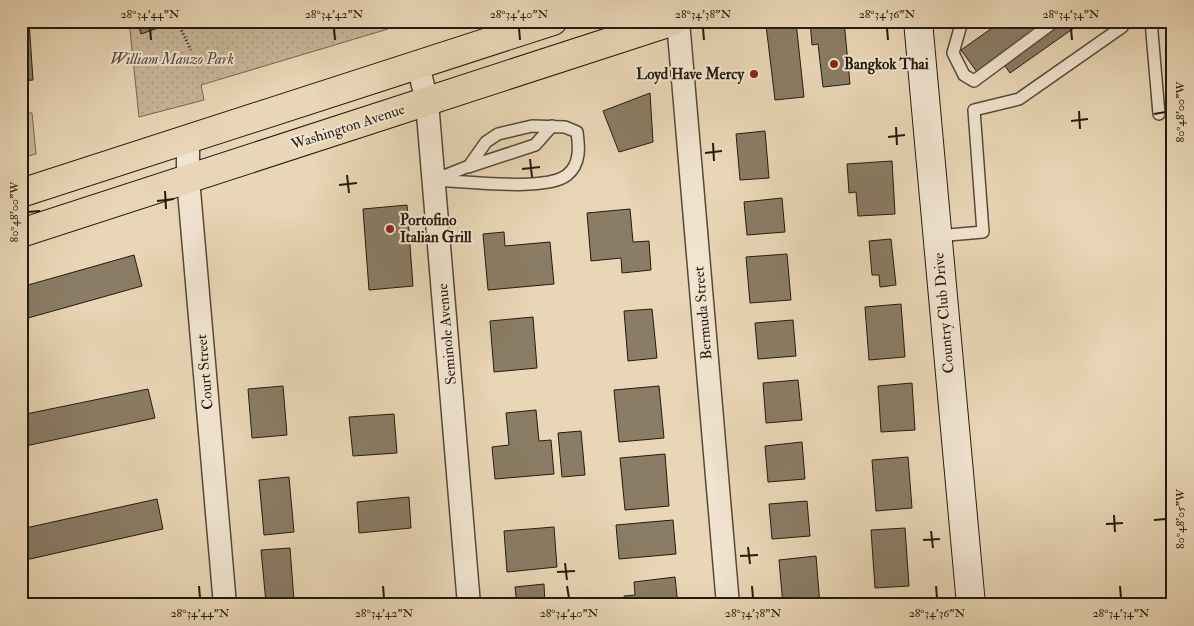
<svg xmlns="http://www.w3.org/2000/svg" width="1194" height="626" viewBox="0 0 1194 626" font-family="'IM FELL Double Pica',serif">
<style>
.grass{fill:#c8b699;stroke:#766854}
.park{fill:url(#park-dots);stroke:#766854}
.building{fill:#8a7c65;stroke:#241b0e}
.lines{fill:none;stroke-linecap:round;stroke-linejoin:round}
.lane-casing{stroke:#554a38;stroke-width:14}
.street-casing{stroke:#554a38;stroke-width:25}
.secondary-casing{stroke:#241b0e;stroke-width:30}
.primary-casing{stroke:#241b0e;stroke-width:30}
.path{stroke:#241b0e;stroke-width:3;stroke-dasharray:1 2.5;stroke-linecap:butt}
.lane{stroke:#f1e4d0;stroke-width:11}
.street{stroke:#f1e4d0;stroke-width:22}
.secondary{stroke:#f1e4d0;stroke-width:28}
.primary{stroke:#e9d6b6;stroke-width:28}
.ticks{fill:none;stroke:#241b0e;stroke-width:2}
.poi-dot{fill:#8f2418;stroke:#f1e4d0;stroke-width:2}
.labels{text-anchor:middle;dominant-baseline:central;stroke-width:4;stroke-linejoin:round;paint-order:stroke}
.park-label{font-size:15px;font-style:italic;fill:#554a38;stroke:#f1e4d0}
.poi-label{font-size:15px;font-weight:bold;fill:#241b0e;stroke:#f1e4d0;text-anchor:start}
.street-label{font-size:15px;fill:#241b0e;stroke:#f1e4d0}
.neatline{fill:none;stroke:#241b0e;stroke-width:2}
.ticks-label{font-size:12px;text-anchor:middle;fill:#241b0e}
</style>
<defs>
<pattern id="park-dots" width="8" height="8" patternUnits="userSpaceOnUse" patternTransform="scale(1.25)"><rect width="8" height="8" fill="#c8b699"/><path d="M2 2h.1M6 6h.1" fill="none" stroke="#ac9c83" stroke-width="1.8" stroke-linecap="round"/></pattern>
</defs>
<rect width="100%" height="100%" fill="#e9d6b6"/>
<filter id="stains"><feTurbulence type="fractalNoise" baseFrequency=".004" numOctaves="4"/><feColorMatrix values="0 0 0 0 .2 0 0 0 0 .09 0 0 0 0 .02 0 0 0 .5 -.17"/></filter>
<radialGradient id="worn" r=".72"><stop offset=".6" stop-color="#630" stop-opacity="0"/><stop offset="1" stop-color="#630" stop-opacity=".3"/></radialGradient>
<path class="grass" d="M21 113H32L36 154 21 158Z"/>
<path class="park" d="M129 21H387L388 29 201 85 204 100 139 117Z"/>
<path class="building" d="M21 21H29L33 80 21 81Z
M137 21H159L161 27 141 34Z
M810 21H844L850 84 823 87 818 44 812 45Z
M1002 21H1084L1010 73 998 56 977 72 961 50Z
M796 22 804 97 775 100 766 25Z
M650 93 653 142 619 152 603 111Z
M765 131 769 178 740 180 736 134Z
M892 161 895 214 858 216 856 192 849 193 847 164Z
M782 198 785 232 747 235 744 202Z
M407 205 413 286 369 290 363 209Z
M630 209 633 242 649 241 651 270 622 273 621 258 591 261 587 213Z
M504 232 505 246 550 242 554 284 488 290 483 234Z
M891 239 896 285 880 287 879 275H872L869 241Z
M787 254 791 300 750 303 746 257Z
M134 255 142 286 21 320V287Z
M901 304 905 357 869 360 865 307Z
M652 309 657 358 628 361 624 311Z
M533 317 537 368 494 372 490 321Z
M793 320 796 356 758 359 755 323Z
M798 380 802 420 766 423 763 383Z
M912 383 915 430 881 432 878 386Z
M283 386 287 435 252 438 248 389Z
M659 386 664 438 619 442 614 390Z
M148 389 155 418 21 447V415Z
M536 410 539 441 551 440 554 474 495 479 492 447 509 445 506 413Z
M394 414 397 453 353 456 349 417Z
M581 431 585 475 562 477 558 433Z
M802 442 805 479 768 482 765 446Z
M665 454 669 506 625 510 620 458Z
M908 457 912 508 876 511 872 460Z
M289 477 294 532 264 535 259 480Z
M409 497 411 528 359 533 357 502Z
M157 499 163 529 21 561V529Z
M807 501 810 536 772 539 769 504Z
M673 520 676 554 619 559 616 525Z
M554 527 557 567 507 572 504 531Z
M905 528 909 586 875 588 871 530Z
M290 548 294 601 266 603 261 550Z
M816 556 820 605H783L779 560Z
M675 577 678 605H625L624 596 635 595 634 582Z
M544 584 545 605H517L515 587Z"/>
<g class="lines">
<defs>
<path id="lane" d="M962 21 953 53 964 75 974 81 1055 21
M1151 21 1159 114
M532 126 565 127 577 132C579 146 581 164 567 175 546 192 463 181 434 180L469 166 486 142 498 134Z
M468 167 535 145 552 126
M937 236 983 232 974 110 1019 99 1122 27V21"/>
<path id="street" d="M678 21 728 605
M418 65 427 102 469 605
M188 139V179L225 605"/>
<path id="secondary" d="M918 21 971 605"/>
<path id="primary" d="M21 193 553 21
M21 233 674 21"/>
</defs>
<use href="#lane" class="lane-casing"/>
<use href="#street" class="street-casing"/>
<use href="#secondary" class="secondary-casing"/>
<use href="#primary" class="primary-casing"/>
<path class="path" d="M177 21 191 50"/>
<use href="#lane" class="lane"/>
<use href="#street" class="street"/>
<use href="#secondary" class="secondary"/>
<use href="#primary" class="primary"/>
</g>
<path class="ticks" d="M150 28 151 40M334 28 335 40M519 28 520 40M703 28 704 40M887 28 888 40M1071 28 1072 40M1079 111 1080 129M1154 114 1166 112M1071 121 1088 119M896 127 897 145M888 137 905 135M713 143 714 161M705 153 722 151M530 159 532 177M522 169 540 167M347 175 349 193M339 185 357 183M165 191 166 209M157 201 174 199M28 212 40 211M1114 515 1115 532M1154 520 1166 519M1106 524 1123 523M931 531 933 548M923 540 940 539M748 547 750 564M740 556 758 555M565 563 567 580M557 572 575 571M199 586 200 598M383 586 384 598M567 586 569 598M752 586 753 598M936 586 937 598M1120 586 1121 598"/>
<g class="poi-dot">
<circle cx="834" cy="64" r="5"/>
<circle cx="754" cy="74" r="5"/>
<circle cx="390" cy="229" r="5"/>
</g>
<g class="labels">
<g class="park-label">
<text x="172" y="59">William Manzo Park</text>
</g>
<g class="poi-label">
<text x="844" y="64">Bangkok Thai</text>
<text x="744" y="74" text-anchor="end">Loyd Have Mercy</text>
<text x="400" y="220">Portofino<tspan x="400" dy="17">Italian Grill</tspan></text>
</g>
<g class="street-label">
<text transform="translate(348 127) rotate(-18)">Washington Avenue</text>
<text transform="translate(703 313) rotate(-95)">Bermuda Street</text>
<text transform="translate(944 313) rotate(-95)">Country Club Drive</text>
<text transform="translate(447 334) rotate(-95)">Seminole Avenue</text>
<text transform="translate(205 372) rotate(-95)">Court Street</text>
</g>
</g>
<rect width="1194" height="626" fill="none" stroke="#e9d6b6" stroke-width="55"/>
<rect x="28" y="28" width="1138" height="570" class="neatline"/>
<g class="ticks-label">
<text x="150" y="18">28°34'44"N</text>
<text x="334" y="18">28°34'42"N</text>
<text x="519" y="18">28°34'40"N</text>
<text x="703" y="18">28°34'38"N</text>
<text x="887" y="18">28°34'36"N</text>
<text x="1071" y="18">28°34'34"N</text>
<text transform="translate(1180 112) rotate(-90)" y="4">80°48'00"W</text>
<text transform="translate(14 212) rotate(-90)" y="4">80°48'00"W</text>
<text transform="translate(1180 519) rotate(-90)" y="4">80°48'05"W</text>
<text x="200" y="617">28°34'44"N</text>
<text x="384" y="617">28°34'42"N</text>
<text x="569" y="617">28°34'40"N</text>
<text x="753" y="617">28°34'38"N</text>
<text x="937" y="617">28°34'36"N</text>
<text x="1121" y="617">28°34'34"N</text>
</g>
<rect width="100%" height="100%" filter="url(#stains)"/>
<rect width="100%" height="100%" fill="url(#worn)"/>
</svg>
